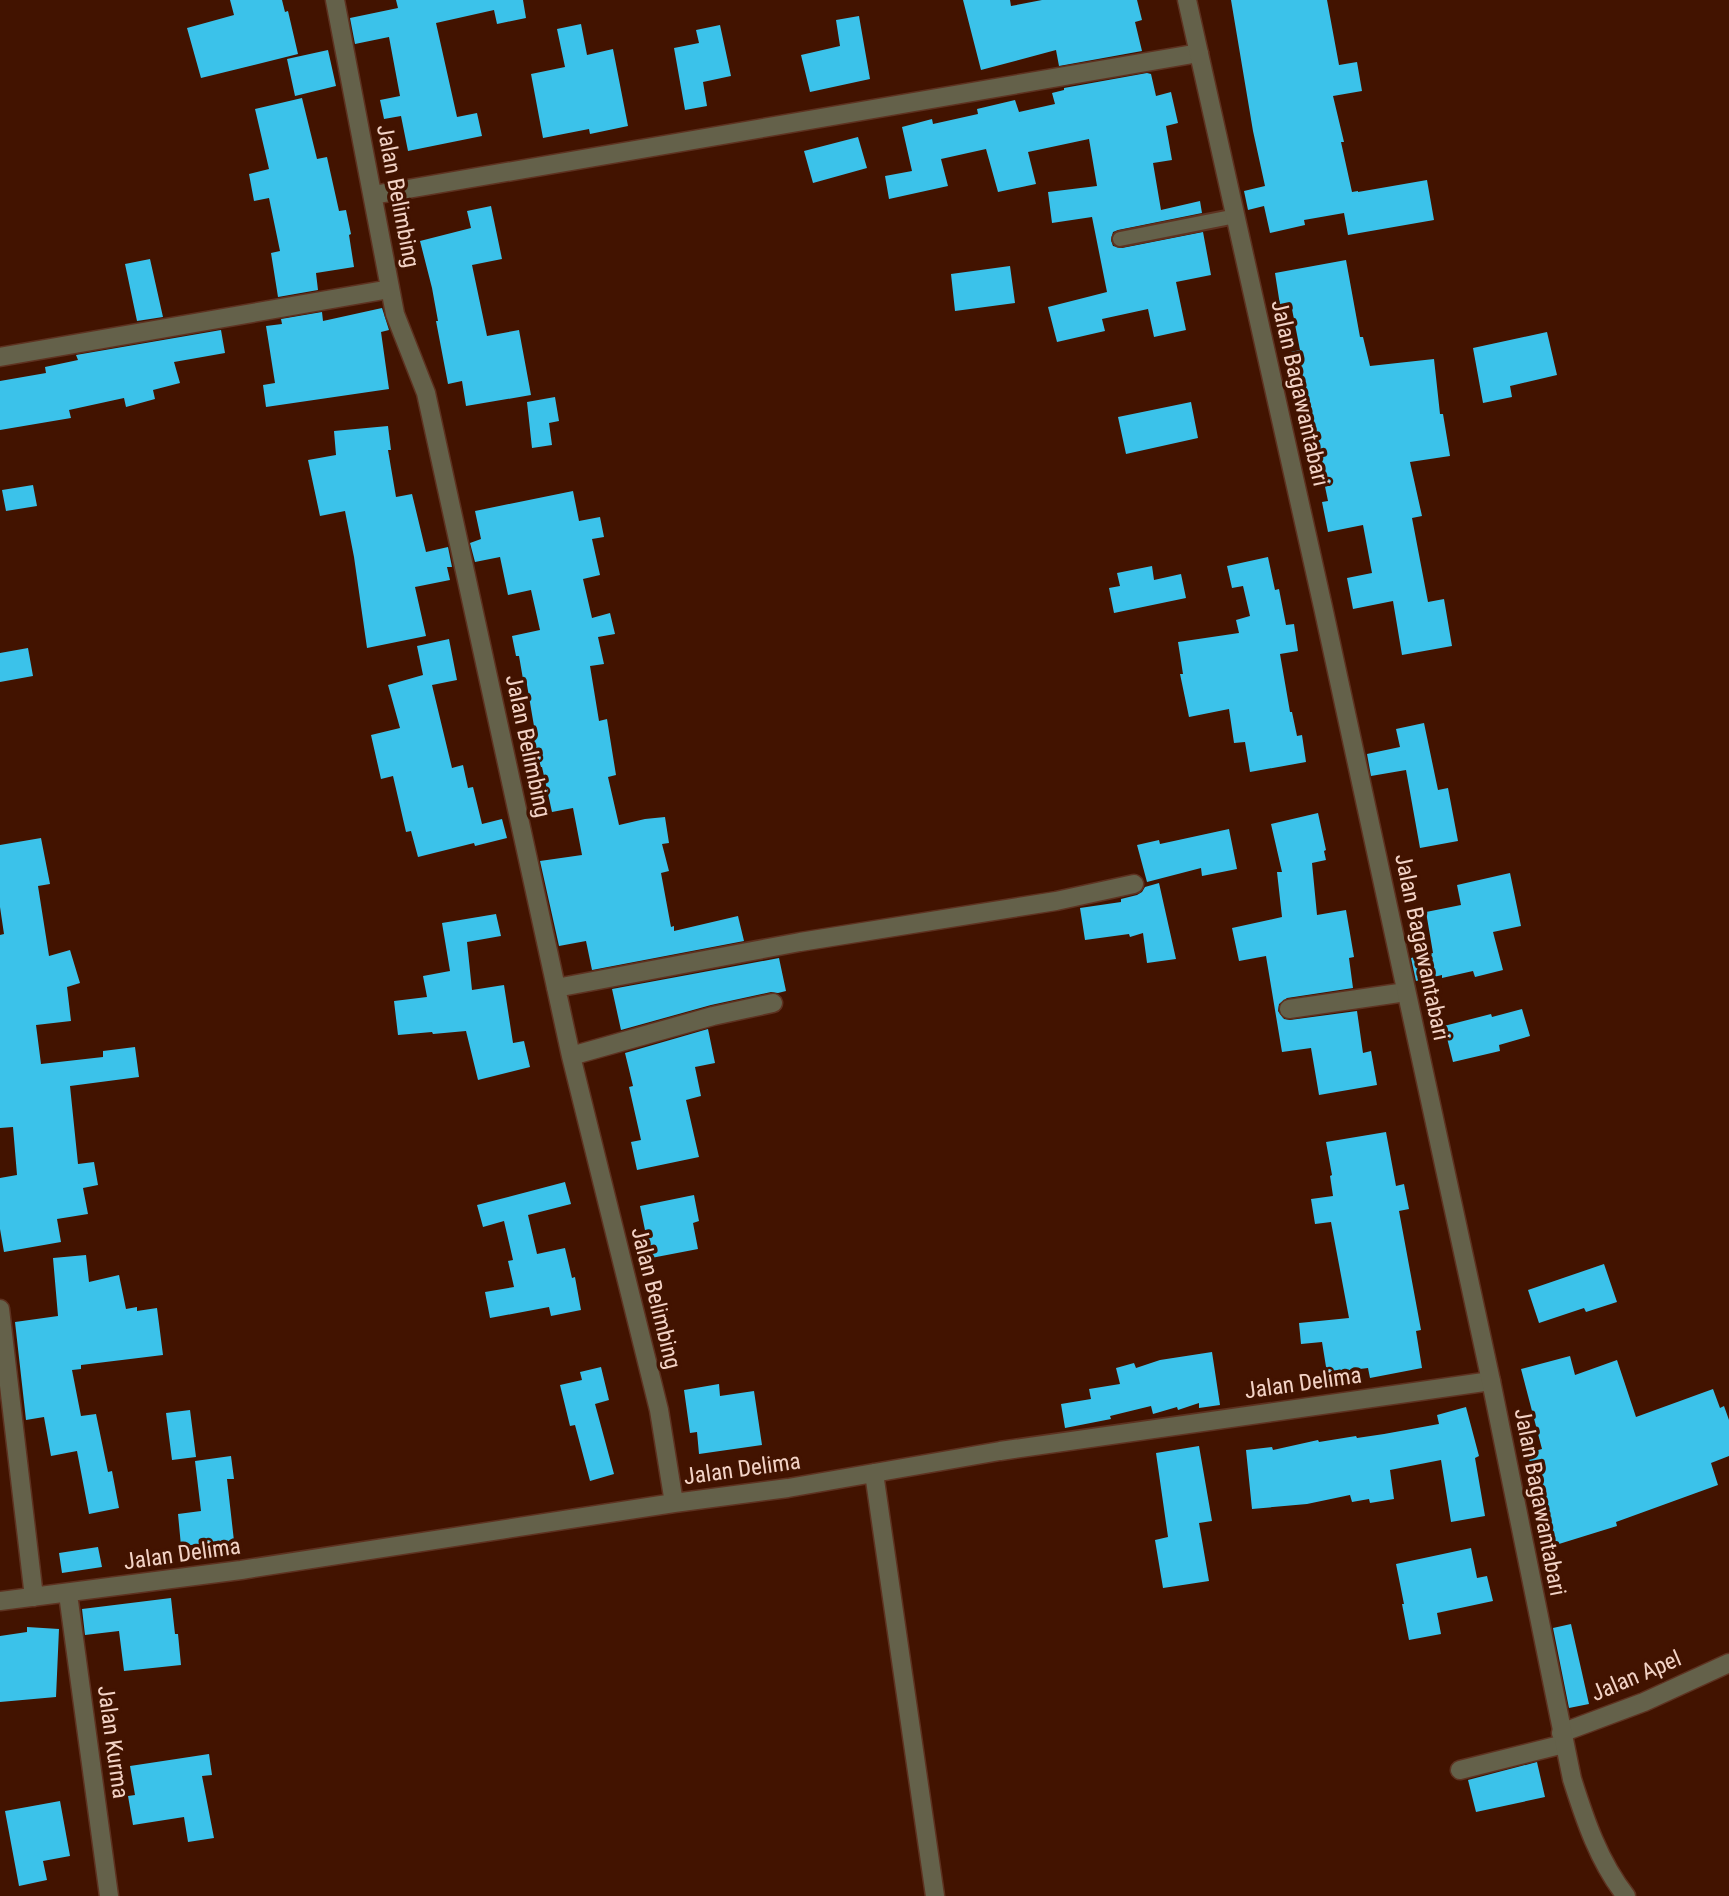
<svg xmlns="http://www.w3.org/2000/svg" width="1729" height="1896" viewBox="0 0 1729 1896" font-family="'Roboto Condensed',sans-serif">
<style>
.building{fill:#3bc2ea}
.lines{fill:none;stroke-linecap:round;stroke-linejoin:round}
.service-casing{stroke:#5e3220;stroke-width:18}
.minor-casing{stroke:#5e3220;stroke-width:21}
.tertiary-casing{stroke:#5e3220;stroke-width:21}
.service{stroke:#64614a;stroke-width:14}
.minor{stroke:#64614a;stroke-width:18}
.tertiary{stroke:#64614a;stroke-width:18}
.labels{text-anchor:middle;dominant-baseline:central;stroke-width:7;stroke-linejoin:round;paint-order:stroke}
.street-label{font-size:23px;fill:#f3d3c6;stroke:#421300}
</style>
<rect width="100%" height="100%" fill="#421300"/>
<path class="building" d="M230 0H282L285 12 288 11 298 54 201 78 187 28 234 15Z
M396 0H523L526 18 497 24 494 10 436 23 457 117 477 113 482 136 408 151 401 116 384 119 380 100 400 96 389 37 355 44 350 18 398 8Z
M963 0H1010L1011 6 1042 0H1137L1142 20 1135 22 1142 51 1059 66 1056 50 981 70Z
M1231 0H1327L1339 65 1357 62 1362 91 1333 96 1344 142H1341L1352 192 1358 191V192L1427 180 1434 220 1348 235 1344 213 1304 220 1305 225 1270 233 1264 206 1248 210 1244 191 1265 186 1253 131Z
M859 16 870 79 810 92 801 55 840 46 836 20Z
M581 24 587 55 613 49 628 126 590 134 589 129 543 138 531 74 565 67 557 29Z
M720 25 731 76 703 82 707 106 685 110 674 48 699 43 696 30Z
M328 50 336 86 295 96 287 59Z
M1147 73 1151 74 1156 96 1171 92 1178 123 1166 126 1172 160 1153 163 1161 210 1200 201 1202 213 1118 230 1113 232 1111 240 1113 246 1122 248 1203 232 1211 275 1176 282 1186 330 1154 337 1148 309 1102 319 1105 331 1057 342 1048 307 1107 292 1092 217 1052 223 1048 192 1097 186 1089 139 1028 152 1036 184 998 192 986 149 941 159 948 186 889 199 885 176 912 171 902 127 932 119 933 124 978 114 977 109 1015 100 1019 112 1055 104 1052 93 1064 90V88Z
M302 98 317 159 327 157 339 211 346 210 351 234 349 235 354 267 316 273 318 290 278 297 271 253 280 251 269 198 254 201 249 174 269 169 255 109Z
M858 137 867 168 813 183 804 151Z
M491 206 502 259 472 265 487 336 519 330 531 395 466 406 462 381 448 384 436 321H438L432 288 420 241 471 228 467 211Z
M150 259 163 317 137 321 125 264Z
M1346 260 1360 337H1363L1370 366 1434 359 1440 414H1443L1450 456 1410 462 1422 516 1412 518 1428 602 1444 599 1452 646 1402 655 1393 601 1353 609 1347 578 1372 573 1363 525 1328 532 1322 502 1328 501 1311 419 1306 420 1301 378 1297 379 1291 352 1300 350 1291 304 1280 305 1275 273Z
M1010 266 1015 303 955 311 951 274Z
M382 308 389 330 381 332 389 389 266 407 263 385 275 383 266 326 282 324 281 319 322 312 323 321Z
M221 330 225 353 174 362 180 383 153 390 155 399 126 407 124 398 69 410 71 418 0 430V381L46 373 45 367 78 360 76 355Z
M1547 332 1557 375 1510 386 1512 397 1483 403 1473 348Z
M555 397 559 421 549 423 552 445 532 448 527 402Z
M1191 402 1198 438 1126 454 1118 417Z
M388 426 391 450H388L396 497 412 494 426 552 448 547 452 567H447L450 580 415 587 426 636 367 648 354 557 345 511 320 516 308 460 336 455 334 431Z
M33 485 37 506 6 511 2 490Z
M573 491 579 521 600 517 604 537 592 539 600 575 583 579 592 618 610 613 615 634 598 637 604 664 590 666 599 721 607 719 616 775 608 777 619 825 645 819 665 817 669 843 662 844 669 871 661 873 671 927 674 926V931L738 916 744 941 592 970 586 941 559 946 540 861 582 855 573 808 552 812 542 767 533 768 527 733 535 732 526 679H523L519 656H516L512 636 540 630 531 590 508 595 500 557 475 562 470 543 481 539 475 511Z
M1268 557 1275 590 1279 589 1286 625 1294 624 1298 651 1280 654 1290 712H1292L1297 736 1302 735 1306 762 1250 772 1245 742 1234 743 1229 709 1189 717 1180 674H1183L1178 642 1239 633 1236 620 1250 616 1243 586 1232 588 1227 566Z
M1152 566 1154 580 1181 574 1186 598 1114 613 1109 588 1120 586 1117 573Z
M449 639 457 680 432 685 452 768 463 765 468 788 473 787 482 824 502 819 507 838 475 846 474 843 418 857 411 831 406 832 393 776 381 779 371 735 400 728 388 685 423 675 417 646Z
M28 648 33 676 0 682V653Z
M1424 723 1438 790 1448 788 1458 841 1420 848 1406 770 1371 776 1367 754 1400 747 1396 729Z
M1318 813 1326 850 1324 851 1326 860 1312 863 1317 915 1346 910 1354 957 1349 958 1353 988 1287 998 1279 1004 1278 1011 1284 1019 1290 1020 1357 1011 1363 1053 1371 1051 1377 1085 1319 1095 1311 1048 1282 1052 1266 956 1239 961 1232 928 1282 917 1277 872H1282L1271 824Z
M1229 829 1237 869 1202 876 1201 868 1147 882 1137 845 1159 840 1160 844Z
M41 838 50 884 38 886 49 956 70 950 80 983 67 987 71 1021 36 1025 41 1064 103 1057V1051L135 1047 139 1077 70 1086 78 1164 94 1162 98 1185 83 1188 88 1214 57 1219 61 1242 4 1252 0 1229V1178L17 1175 13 1127 0 1128V935L4 934 0 907V845Z
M1510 873 1521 926 1493 932 1503 970 1475 977 1473 971 1442 978V975L1416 981 1411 958 1433 953 1426 912 1461 905 1457 885Z
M1159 883 1176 959 1147 963 1143 933 1130 937 1129 934 1085 940 1080 908 1121 902V899L1137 895 1142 892 1145 887Z
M496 914 501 936 467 942 472 990 504 985 513 1043 524 1041 530 1067 478 1080 466 1031 433 1034 432 1032 398 1035 394 1001 427 997 423 976 450 971 442 923Z
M779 958 786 991 778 993 771 992 711 1005 621 1030 612 989Z
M1522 1009 1530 1036 1499 1045 1500 1051 1453 1062 1444 1026 1491 1014 1492 1017Z
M708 1029 715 1063 695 1067 701 1096 686 1100 699 1157 637 1170 631 1142 641 1140 629 1087 633 1086 625 1053Z
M1386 1132 1396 1186 1404 1184 1409 1209 1399 1211 1421 1330 1416 1331 1422 1368 1370 1378 1368 1368 1327 1373 1322 1342 1301 1344 1299 1323 1349 1318 1331 1222 1315 1224 1311 1199 1333 1196 1330 1176 1332 1175 1326 1142Z
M565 1182 571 1204 528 1215 537 1254 565 1248 572 1278 575 1277 581 1310 551 1316 549 1307 490 1318 485 1292 514 1287 508 1261 513 1260 504 1221 483 1227 477 1205Z
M694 1195 699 1221 693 1223 698 1249 646 1259 641 1236 646 1235 640 1206Z
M86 1255 89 1282 119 1275 126 1309 137 1307V1311L157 1308 163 1355 81 1365V1369L72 1370 81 1416 96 1414 108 1472 112 1471 119 1508 89 1514 77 1451 51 1456 44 1417 26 1420 15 1322 58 1316 53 1258Z
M1604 1264 1617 1302 1586 1312 1584 1308 1539 1323 1528 1290Z
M1212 1352 1220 1405 1199 1408V1403L1178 1410 1177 1407 1153 1414 1151 1406 1110 1416 1111 1419 1065 1428 1061 1404 1091 1399 1089 1389 1120 1384 1116 1368 1134 1363 1136 1368 1160 1360Z
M1570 1356 1575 1375 1617 1360 1636 1417 1713 1389 1720 1408 1724 1406 1729 1420V1456L1711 1463 1718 1485 1616 1522 1617 1526 1546 1548 1537 1521 1548 1518 1527 1453 1542 1449 1521 1369Z
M601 1367 609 1400 595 1404 614 1474 590 1481 575 1425 570 1426 560 1385 582 1380 580 1372Z
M719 1384 720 1396 754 1391 762 1445 699 1454 697 1432 690 1433 684 1390Z
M1466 1407 1479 1456 1475 1458 1485 1516 1451 1522 1441 1460 1390 1470 1394 1499 1370 1503 1369 1499 1352 1502 1350 1495 1307 1504 1252 1509 1246 1450 1272 1447 1273 1450 1318 1440 1319 1442 1356 1436 1357 1438 1384 1434 1439 1424 1437 1415Z
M190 1410 196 1457 172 1460 166 1413Z
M1199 1446 1212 1521 1199 1523 1209 1581 1163 1588 1155 1540 1168 1537 1156 1453Z
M231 1456 234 1479H227L234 1541 181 1546 178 1514 201 1511 195 1461Z
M98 1547 102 1567 62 1573 59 1553Z
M1471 1548 1477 1578 1487 1576 1493 1601 1437 1613 1441 1634 1409 1640 1402 1604H1404L1396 1564Z
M171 1598 175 1634H178L181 1665 124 1671 119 1631 85 1635 82 1609Z
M1571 1624 1589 1704 1569 1708 1553 1628Z
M27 1627 59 1629 56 1697 0 1702V1636L27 1632Z
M209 1754 212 1775 202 1776 214 1838 188 1842 184 1817 133 1825 128 1796 135 1795 130 1766Z
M1537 1762 1545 1797 1476 1812 1468 1780Z
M60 1801 70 1856 43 1861 47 1880 19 1886 5 1811Z"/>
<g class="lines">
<defs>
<path id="service" d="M1120 239 1236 216"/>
<path id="minor" d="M335 0 395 314 426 393 571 1056 659 1410 674 1503
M373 195 1199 53
M0 357 390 289
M556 988 800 942 1056 901 1134 884
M1289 1009 1406 992
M571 1056 713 1016 773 1003
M0 1309 34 1597
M874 1473 935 1896
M68 1594 109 1896
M0 1601 241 1570 674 1503 788 1488 1000 1451 1491 1381
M1561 1733 1644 1702 1729 1663
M1460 1770 1564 1744"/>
<path id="tertiary" d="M1187 0 1323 607 1491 1381 1572 1779C1585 1820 1599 1862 1626 1896"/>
</defs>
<use href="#service" class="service-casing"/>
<use href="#minor" class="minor-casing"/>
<use href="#tertiary" class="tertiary-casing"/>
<use href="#service" class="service"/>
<use href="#minor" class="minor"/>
<use href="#tertiary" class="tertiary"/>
</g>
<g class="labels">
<g class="street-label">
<text transform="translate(398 196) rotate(79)">Jalan Belimbing</text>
<text transform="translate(1300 393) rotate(77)">Jalan Bagawantabari</text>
<text transform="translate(528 746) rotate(78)">Jalan Belimbing</text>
<text transform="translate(1422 947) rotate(78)">Jalan Bagawantabari</text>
<text transform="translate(656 1298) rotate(76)">Jalan Belimbing</text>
<text transform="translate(1303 1383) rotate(-8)">Jalan Delima</text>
<text transform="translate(742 1469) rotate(-8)">Jalan Delima</text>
<text transform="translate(1540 1502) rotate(79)">Jalan Bagawantabari</text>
<text transform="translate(182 1554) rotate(-8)">Jalan Delima</text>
<text transform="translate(1636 1676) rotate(-23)">Jalan Apel</text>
<text transform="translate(113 1742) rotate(82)">Jalan Kurma</text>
</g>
</g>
</svg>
